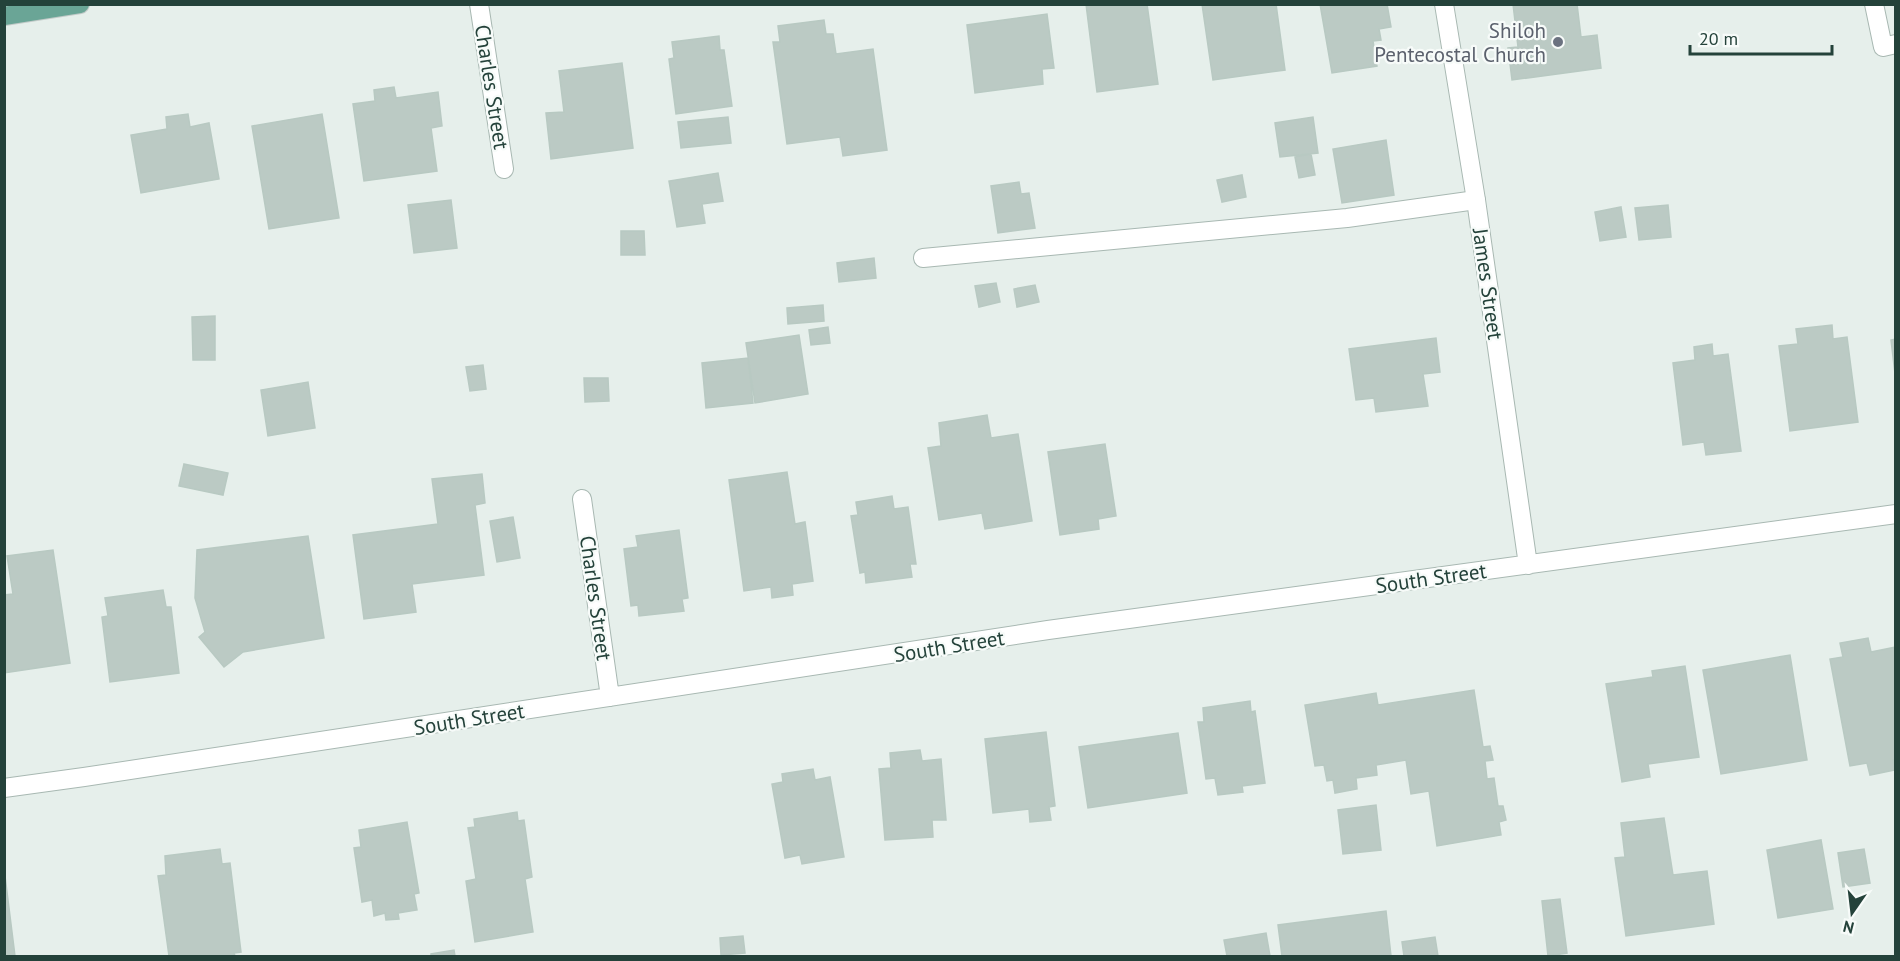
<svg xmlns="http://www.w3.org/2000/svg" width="1900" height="961" viewBox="0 0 1900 961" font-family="'PT Sans',sans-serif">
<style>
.building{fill:#bbcac4;stroke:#b8c9c2;stroke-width:1.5}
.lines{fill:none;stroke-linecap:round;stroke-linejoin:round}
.lane-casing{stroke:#a8b8b2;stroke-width:20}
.street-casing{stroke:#a8b8b2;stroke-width:20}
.primary-casing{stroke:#c2cac8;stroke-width:20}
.lane{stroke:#fff;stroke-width:18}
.street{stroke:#fff;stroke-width:18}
.primary{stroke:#6aa596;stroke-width:18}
.worship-dot{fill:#6b7280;stroke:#f7fbf9;stroke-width:2}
.labels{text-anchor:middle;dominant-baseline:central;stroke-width:4.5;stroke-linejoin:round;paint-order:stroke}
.worship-label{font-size:21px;fill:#5b616d;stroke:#f7fbf9;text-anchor:end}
.street-label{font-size:21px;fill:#24423a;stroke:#f7fbf9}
</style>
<rect width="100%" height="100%" fill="#e6efeb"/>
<path class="building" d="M1086 4H1147L1158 84 1097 92Z
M1202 4H1276L1285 70 1213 80Z
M1320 4H1387L1391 27 1379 29 1381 40 1373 41 1377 66 1332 73Z
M1513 4H1577L1581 37 1597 35 1601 68 1512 80 1508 48 1518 47Z
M1047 14 1054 68 1042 69 1043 84 975 93 967 25Z
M824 20 826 34H833L836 54 873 49 887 150 843 156 840 137 787 144 773 42H780L778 26Z
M719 36 720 50H724L732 106 676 114 669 59 674 58 672 42Z
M622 63 633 148 551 159 546 113 564 112 559 71Z
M394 87 396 98 438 92 442 126 431 128 437 171 364 181 353 104 375 101 374 90Z
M188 114 190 127 209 123 219 179 141 193 131 135 167 129 166 117Z
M322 114 339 218 269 229 252 126Z
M728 117 731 143 681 148 678 122Z
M1313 117 1318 153 1280 157 1275 123Z
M1386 140 1394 195 1342 203 1333 149Z
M1311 154 1315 175 1299 178 1295 157Z
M718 173 723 201 702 204 705 223 677 227 669 181Z
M1242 175 1246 197 1222 202 1217 180Z
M1019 182 1021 194 1029 193 1035 228 998 233 991 186Z
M451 200 457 248 414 253 408 205Z
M1668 205 1671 237 1639 240 1635 208Z
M1621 207 1626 237 1600 241 1595 212Z
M621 231H644L645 255H621Z
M874 258 876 278 839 282 837 263Z
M996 283 1000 302 979 307 975 286Z
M1035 285 1039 302 1017 307 1014 289Z
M823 305 824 321 788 324 787 308Z
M215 316V360H193L192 317Z
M1832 325 1833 339 1847 337 1858 422 1790 431 1779 346 1798 344 1796 329Z
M828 327 830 343 811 345 809 330Z
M799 335 808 394 755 403 746 343Z
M1436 338 1440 372 1423 374 1428 406 1376 412 1374 398 1356 400 1349 349Z
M1896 339V382L1891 340Z
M1712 344 1713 356 1728 354 1741 451 1706 455 1704 442 1683 445 1673 363 1695 360 1694 347Z
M748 358 753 403 706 408 702 363Z
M483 365 486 389 470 391 466 367Z
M584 378H608L609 401 585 402Z
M308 382 315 428 268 436 261 390Z
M987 415 991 438 1018 434 1032 521 985 529 982 513 939 520 928 448 941 446 939 423Z
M1105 444 1116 516 1098 519 1099 529 1060 535 1048 452Z
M184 464 228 473 223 495 179 486Z
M787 472 795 524 805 522 813 581 792 584 793 595 772 598 771 587 744 591 729 480Z
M482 474 485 503 475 505 484 575 412 584 416 612 364 619 353 535 438 524 432 479Z
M892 496 894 509 908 507 916 564H910L912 577 866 583 865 572 860 573 851 516 858 515 856 502Z
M513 517 520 558 497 562 490 521Z
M679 530 688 598 682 599 684 611 639 616 638 605 631 606 624 549 638 547 636 536Z
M308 536 324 638 243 652 224 667 199 637 205 632 195 598 197 550Z
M53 550 70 663 4 673V595L13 594 7 556Z
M163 590 166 607H171L179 673 110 682 102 617 108 616 105 598Z
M1868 638 1871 652 1896 647V760H1893L1895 770 1870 775 1867 763 1850 766 1830 659 1843 657 1840 643Z
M1790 655 1807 760 1721 774 1703 670Z
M1685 666 1699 757 1648 764 1650 777 1622 782 1606 684 1653 677 1652 671Z
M1474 690 1483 747 1490 746 1493 760 1485 761 1487 779 1494 778 1498 806H1503L1506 820 1499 822 1501 835 1437 846 1429 791 1411 794 1406 760 1376 765 1377 775 1356 778 1357 789 1335 793 1333 780 1327 781 1324 765 1315 766 1305 705 1376 693 1378 705Z
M1250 701 1251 712 1255 711 1265 783 1242 786 1243 792 1218 795 1215 778 1206 779 1198 722H1204L1203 708Z
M1046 732 1055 806 1049 807 1051 820 1030 822 1029 809 993 813 985 739Z
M1178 733 1187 793 1088 808 1079 747Z
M920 750 922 761 941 759 946 820H932L933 837 885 840 879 769 891 768 890 753Z
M813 769 815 780 830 777 844 857 802 864 800 855 785 858 772 784 783 782 782 774Z
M1376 805 1381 850 1343 854 1338 810Z
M517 812 518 821 524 820 532 877 525 879 533 932 475 942 466 881 476 879 468 828 475 827 474 819Z
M1664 818 1673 875 1707 871 1714 924 1626 936 1615 858 1625 857 1621 823Z
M407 822 419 893 414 894 417 910 398 913 399 919 386 920 385 913 374 916 372 900 362 902 354 848 361 847 359 830Z
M1821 840 1833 909 1778 918 1767 850Z
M220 849 222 864 230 863 241 952 234 953 235 956H169L158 876 166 875 165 856Z
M1864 849 1870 883 1843 887 1838 853Z
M5 876 15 956H4Z
M1560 899 1567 953 1548 956 1542 901Z
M1386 911 1391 956H1282L1278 925Z
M1266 933 1270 956H1227L1224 940Z
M743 936 745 953 721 955 720 938Z
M1435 937 1438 956H1404L1402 942Z
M454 950 455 956H431V954Z"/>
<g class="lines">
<defs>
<path id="lane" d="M1874 4 1883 47 1896 44
M923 258 1347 218 1476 200"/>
<path id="street" d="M479 4 504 169
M1444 4 1476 200 1528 565
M582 499 610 697
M4 788 84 777 1048 630 1896 514"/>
<path id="primary" d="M4 16 80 4"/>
</defs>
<use href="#lane" class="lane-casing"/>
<use href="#street" class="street-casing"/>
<use href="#primary" class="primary-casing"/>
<use href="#lane" class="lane"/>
<use href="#street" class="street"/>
<use href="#primary" class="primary"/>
</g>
<circle class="worship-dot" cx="1558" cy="42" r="6"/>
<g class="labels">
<g class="worship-label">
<text x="1546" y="30">Shiloh<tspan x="1546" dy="24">Pentecostal Church</tspan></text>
</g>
<g class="street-label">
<text transform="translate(492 87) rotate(81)">Charles Street</text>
<text transform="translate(1488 284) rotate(82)">James Street</text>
<text transform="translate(1431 578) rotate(-8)">South Street</text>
<text transform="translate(596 598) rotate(82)">Charles Street</text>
<text transform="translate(949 646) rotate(-9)">South Street</text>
<text transform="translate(469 719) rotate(-9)">South Street</text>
</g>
</g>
<rect width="1900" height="961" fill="none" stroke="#24423a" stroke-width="12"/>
<g transform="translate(1852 913) rotate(194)" stroke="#f7fbf9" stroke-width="4.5" paint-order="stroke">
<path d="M0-4.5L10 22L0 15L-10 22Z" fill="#24423a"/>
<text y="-9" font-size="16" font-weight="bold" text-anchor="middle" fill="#24423a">N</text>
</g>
<path d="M1690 45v9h142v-9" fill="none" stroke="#24423a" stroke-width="3"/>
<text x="1699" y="45" font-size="18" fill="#24423a" stroke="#f7fbf9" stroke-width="4.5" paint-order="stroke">20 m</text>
</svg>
